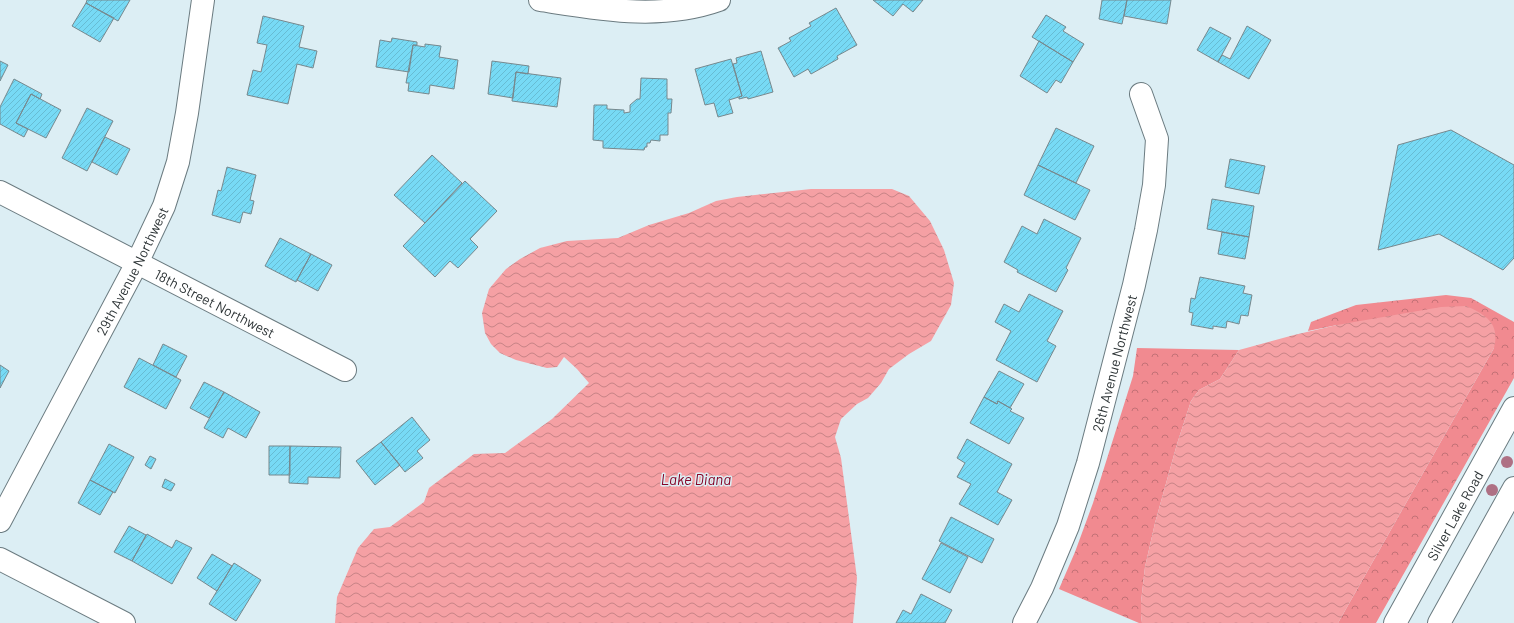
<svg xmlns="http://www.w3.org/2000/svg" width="1514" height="623" viewBox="0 0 1514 623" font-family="Barlow,sans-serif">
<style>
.forest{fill:url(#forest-crowns)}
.water{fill:url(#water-waves)}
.building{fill:url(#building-hatch);stroke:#77888d}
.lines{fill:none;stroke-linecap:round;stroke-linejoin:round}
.street-casing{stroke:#6b7b80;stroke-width:24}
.secondary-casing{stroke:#6b7b80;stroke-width:24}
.street{stroke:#fff;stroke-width:22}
.secondary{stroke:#fff;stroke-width:22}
.tree{fill:#ae7084}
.labels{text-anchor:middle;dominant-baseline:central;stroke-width:3;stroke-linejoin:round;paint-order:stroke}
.street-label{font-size:14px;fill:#2c3335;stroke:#dceef4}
.water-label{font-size:15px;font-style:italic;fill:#860426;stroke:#dceef4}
</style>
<defs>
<pattern id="forest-crowns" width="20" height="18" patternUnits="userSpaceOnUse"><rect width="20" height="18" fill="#f18a90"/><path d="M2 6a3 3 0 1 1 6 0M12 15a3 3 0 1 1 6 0" fill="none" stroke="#c37176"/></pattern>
<pattern id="water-waves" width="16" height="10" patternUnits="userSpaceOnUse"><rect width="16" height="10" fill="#f5a0a4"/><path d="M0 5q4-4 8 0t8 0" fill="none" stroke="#c78386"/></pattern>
<pattern id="building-hatch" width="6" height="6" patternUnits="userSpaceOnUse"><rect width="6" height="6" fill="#77daf5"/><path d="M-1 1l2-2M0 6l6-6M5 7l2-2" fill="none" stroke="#67bcd3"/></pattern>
</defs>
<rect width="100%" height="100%" fill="#dceef4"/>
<path class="forest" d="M1446 295 1471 298 1514 322V378L1376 623H1338L1494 348 1337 325 1308 331 1311 322 1356 305Z
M1137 348 1239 350 1220 379 1199 390 1191 401 1177 444 1155 523 1145 567 1141 602V615L1142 623H1139L1059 589 1075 552 1093 503 1133 376Z"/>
<path class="water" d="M811 189H892L909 196 930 221 944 250 954 283 951 305 931 341 909 354 889 369 881 383 868 398 857 404 841 419 835 437 841 458 857 578 853 623H335L337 597 358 548 374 529 390 527 424 502 429 488 474 454 505 453 552 419 589 383 577 369 564 357 557 367 547 368 516 360 500 353 491 344 485 333 482 313 489 289 506 269 520 259 540 248 567 241 618 238 649 225 689 213 716 201 737 197Z
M1466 306C1487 315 1500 324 1494 348L1338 623H1142L1141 615V602L1145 567 1155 523 1177 444 1191 401 1199 390 1220 379 1239 350 1294 335 1337 325 1441 307Z"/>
<path class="building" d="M87 0H130L118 21 86 3Z
M873 0H923L913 12 903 4 893 16Z
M1102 0H1127L1122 24 1099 19Z
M1127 0H1171L1167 24 1124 16Z
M86 3 114 18 100 42 72 26Z
M836 8 857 45 837 56 838 59 811 74 808 69 794 77 778 48 791 41 789 38 811 26 809 23Z
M1046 15 1066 27 1063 31 1084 44 1073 62 1032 37Z
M263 16 304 26 299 47 317 51 313 68 297 64 288 104 247 95 253 70 261 72 267 45 257 43Z
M1247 26 1271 40 1249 79 1218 62 1222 55 1230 59Z
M1210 27 1231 38 1218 62 1197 50Z
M392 38 417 42V45H413L409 72 376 67 380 40 391 42Z
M1039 41 1073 62 1061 83 1056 80 1047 93 1020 76Z
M425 44 441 46 439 57 458 60 454 89 430 85 429 94 408 91 409 83H406L413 45 425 47Z
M761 51 773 92 748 99 747 97 739 99V97L742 96 733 64 737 63 736 58Z
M731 59 742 96 729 100 733 113 718 117 714 103 705 105 695 69Z
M0 61 8 65 0 81Z
M492 61 529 66 528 74 516 72 513 98 488 94Z
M516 72 561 78 557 107 512 101Z
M641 78 667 79V99H672L671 113H668V135H660V141L651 140 650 143H647V147H645L644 150 603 148V141L593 140 594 105H607V109L624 110V113L630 112V105L637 99H640Z
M14 79 42 94 40 99 31 94 16 123 28 129 24 137 0 124V107Z
M31 94 61 110 46 138 16 123Z
M87 108 113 121 87 171 62 158Z
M1056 128 1094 146 1076 183 1038 165Z
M1451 130 1514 165V258L1503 270 1439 234 1378 250 1398 145Z
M105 137 130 149 117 175 92 162Z
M432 155 462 183 425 223 394 195Z
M1230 159 1265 166 1259 194 1225 187Z
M1038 165 1090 190 1075 220 1024 195Z
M227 167 256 175 250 200 254 201 251 214 243 212 240 223 212 215 218 190 221 191Z
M465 181 497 211 470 239 478 247 458 268 450 261 435 277 403 246Z
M1212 199 1254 206 1249 237 1207 229Z
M1044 219 1081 238 1066 268 1068 270 1056 292 1017 272 1018 270 1004 262 1022 226 1037 234Z
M1222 232 1249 237 1245 259 1218 254Z
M280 238 311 254 296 282 265 266Z
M311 254 332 265 318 291 297 280Z
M1200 277 1245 286 1243 293 1252 295 1248 316 1241 315 1239 324 1227 321 1226 328 1213 326V329L1191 325 1193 313 1189 312 1191 298 1195 299Z
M1029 294 1063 311 1047 341 1056 346 1037 382 996 360 1011 331 995 322 1004 304 1019 312Z
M163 344 187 356 176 377 153 365Z
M139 358 181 380 166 409 124 387Z
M0 365 9 371 0 388Z
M999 371 1024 384 1010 408 998 401 997 404 984 397Z
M204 382 224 392 209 418 190 408Z
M224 392 260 412 246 438 228 428 223 438 204 428Z
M984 397 997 404 998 401 1012 409 1010 411 1024 418 1009 444 970 423Z
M412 417 430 440 417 451 423 458 405 472 381 442Z
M967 439 1012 464 997 492 1012 500 998 525 959 504 971 484 957 477 965 463 957 458Z
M381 442 400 465 375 485 356 461Z
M109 444 134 457 115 493 90 480Z
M269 446H290V475H269Z
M290 446 341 447 340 478 308 477V484L289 483Z
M150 456 156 459 151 469 145 465Z
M165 479 175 484 171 491 162 487Z
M90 480 113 492 100 515 78 503Z
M951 517 994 539 982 563 939 541Z
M129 526 146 535 132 561 114 552Z
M147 534 172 548 176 540 192 548 172 584 132 561Z
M941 543 968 557 950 593 922 579Z
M212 554 232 566 217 591 197 578Z
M234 563 261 580 236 621 209 604Z
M921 594 952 610 945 623H896L903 610 911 614Z"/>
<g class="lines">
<defs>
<g id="street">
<path d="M540 0C599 9 660 21 719 0"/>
<path id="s1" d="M0 192 345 370"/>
<path id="s2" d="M0 521 137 263 164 206 178 162 187 113 203 0"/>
<path d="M0 559 124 623"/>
<path id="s3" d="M1024 623 1042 588 1068 526 1088 463 1134 285 1146 230 1154 185 1157 139 1141 94"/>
</g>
<g id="secondary">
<path id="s4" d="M1395 623 1514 408"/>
<path d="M1439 623 1514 488"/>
</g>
</defs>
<use href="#street" class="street-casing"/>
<use href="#secondary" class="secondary-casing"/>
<use href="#street" class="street"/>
<use href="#secondary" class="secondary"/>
</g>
<g class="tree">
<circle cx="1507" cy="462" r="6"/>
<circle cx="1492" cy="490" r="6"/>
</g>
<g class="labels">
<g class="street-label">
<text stroke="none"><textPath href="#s2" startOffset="283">29th Avenue Northwest</textPath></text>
<text stroke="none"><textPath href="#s1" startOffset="242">18th Street Northwest</textPath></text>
<text stroke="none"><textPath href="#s3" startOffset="276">26th Avenue Northwest</textPath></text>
<text stroke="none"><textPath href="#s4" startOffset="123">Silver Lake Road</textPath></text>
</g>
<g class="water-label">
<text x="696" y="479">Lake Diana</text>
</g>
</g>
</svg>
